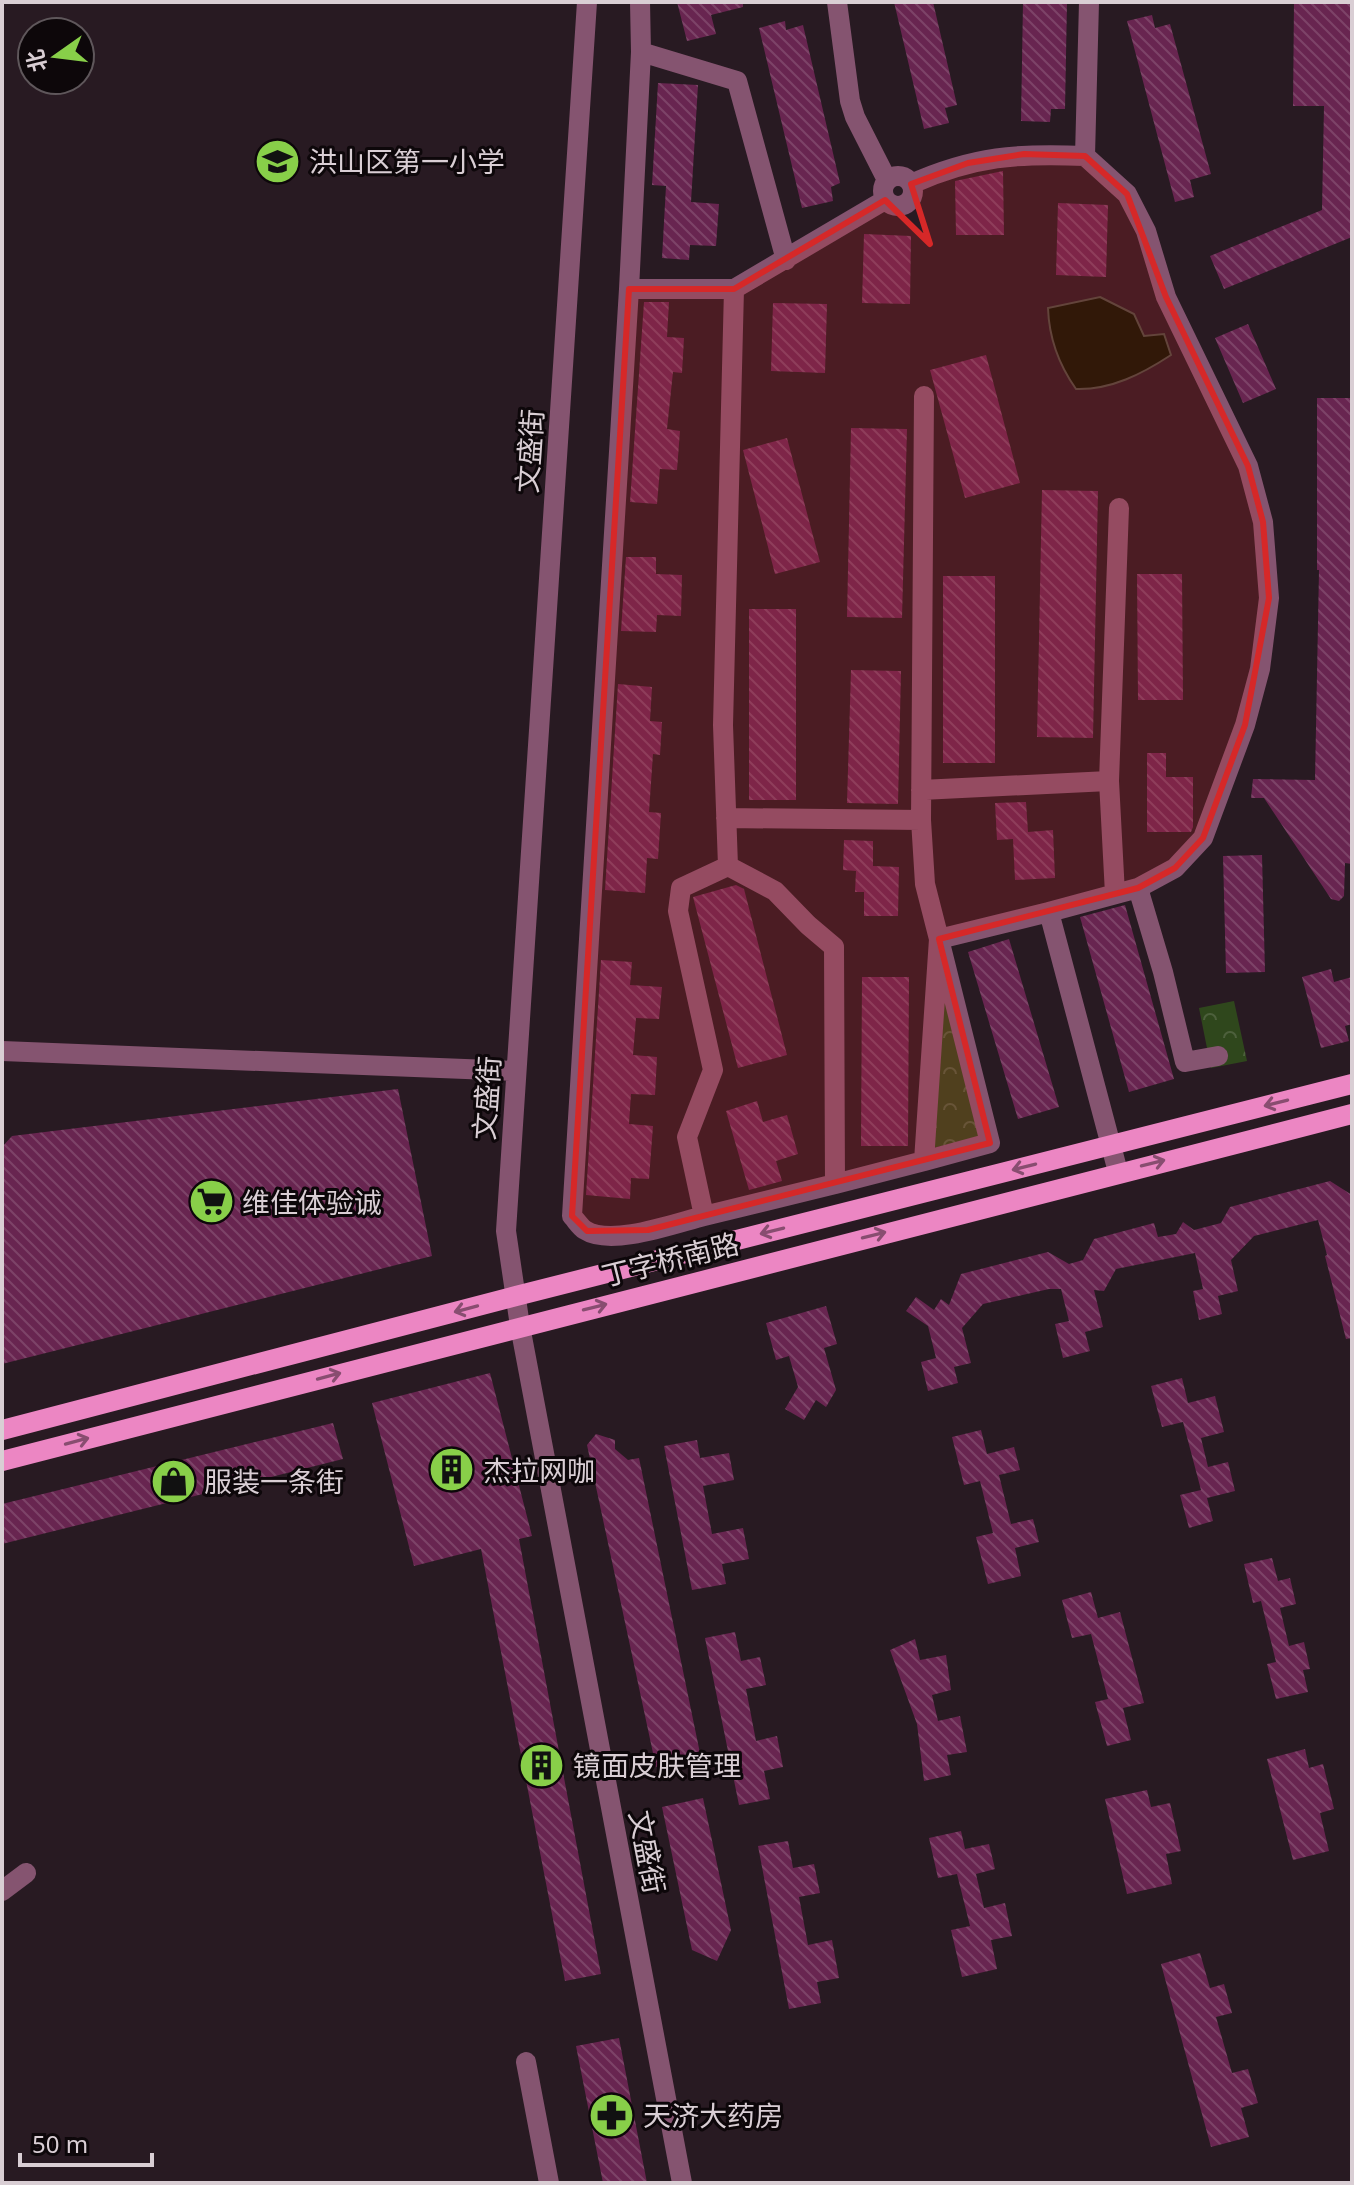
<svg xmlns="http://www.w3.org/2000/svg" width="1354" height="2185" viewBox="0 0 1354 2185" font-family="'Noto Sans','Noto Sans SC',sans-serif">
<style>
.park{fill:url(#park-crowns)}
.water{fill:#081401;stroke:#474c40;stroke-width:2}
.building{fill:url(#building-back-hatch)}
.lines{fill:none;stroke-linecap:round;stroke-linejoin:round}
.minor{stroke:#855470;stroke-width:20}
.major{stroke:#ec86c3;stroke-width:20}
.oneway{stroke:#884d70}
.marked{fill:#d62828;fill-opacity:0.2;stroke:#d62828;stroke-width:6;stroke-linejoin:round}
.labels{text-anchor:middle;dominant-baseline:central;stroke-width:6;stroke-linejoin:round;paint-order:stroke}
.poi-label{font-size:28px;fill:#d9ced4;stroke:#0d070a;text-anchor:start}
.street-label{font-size:28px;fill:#d9ced4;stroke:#0d070a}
</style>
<defs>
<pattern id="park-crowns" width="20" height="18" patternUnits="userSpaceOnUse" patternTransform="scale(2)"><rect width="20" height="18" fill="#2f471c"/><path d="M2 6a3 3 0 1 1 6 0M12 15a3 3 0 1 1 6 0" fill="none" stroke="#4d603c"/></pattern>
<pattern id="building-back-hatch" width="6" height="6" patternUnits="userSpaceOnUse" patternTransform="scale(2)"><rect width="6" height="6" fill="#682550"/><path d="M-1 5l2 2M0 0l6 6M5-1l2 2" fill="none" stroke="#7d4368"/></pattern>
</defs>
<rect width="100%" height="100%" fill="#281a22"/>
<path class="park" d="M941 984 979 1138 932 1148Z
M1234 1001 1247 1061 1211 1068 1199 1008Z"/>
<path class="water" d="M1100 297 1134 314 1144 336 1164 334 1171 355C1142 374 1111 390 1076 389 1059 365 1049 338 1048 308Z"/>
<path class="building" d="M677 2H743V7L711 15 716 34 687 41Z
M894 2H933L957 105 945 108 949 123 924 129Z
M1023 2H1067L1065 109H1051L1050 122 1021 121Z
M1294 2H1352V237L1224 289 1210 256 1322 210 1324 106H1293Z
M1152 15 1155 28 1170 24 1211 174 1190 180 1194 197 1175 202 1127 21Z
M785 21 786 30 803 25 840 183 831 187 833 201 802 208 759 28Z
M658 83 698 85 691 202 719 204 716 246 690 245 689 260 662 258 666 186 652 185Z
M1003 171 1004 235H956L955 181Z
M1058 203 1108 205 1106 277 1056 275Z
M864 234 911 236 910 304 862 303Z
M644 302H669L667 337 684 338 682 373 673 372 667 429 680 431 677 470 660 469 657 504 630 502Z
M773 303 827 304 825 373 771 371Z
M1248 324 1276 389 1243 403 1215 338Z
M986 355 1020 483 965 498 930 370Z
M1317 398H1352V864L1345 863 1344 896 1339 901 1331 899 1264 798H1251L1253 779 1315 780 1319 570H1317Z
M851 428 907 429 902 618 847 617Z
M787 438 820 562 775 574 743 450Z
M1042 490 1098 491 1093 738 1037 737Z
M626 557H656V574L682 575 681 616 657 615 656 632 621 631Z
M1137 574H1182L1183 700H1138Z
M943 576H995V763H943Z
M749 609H796V800H749Z
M851 670 901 671 898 804 847 803Z
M618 684 652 687 650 721 662 722 660 755 653 754 649 812 661 813 658 859 647 858 645 893 605 890Z
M1147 753H1166V777H1193V827L1191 832H1147Z
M1026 802 1028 832 1053 830 1055 878 1015 880 1013 839 997 840 995 803Z
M844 840 873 841V866L899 867 898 916H864V892H855L856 871 843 870Z
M1262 855 1265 972 1226 973 1223 856Z
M736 885 744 889 787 1055 738 1068 693 897Z
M1125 905 1174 1079 1129 1092 1080 917Z
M1009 939 1059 1107 1018 1119 968 952Z
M601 960 632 962 630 985 662 987 659 1019 636 1018 633 1055 657 1057 655 1095 631 1094 629 1124 653 1126 649 1179 631 1178 630 1199 586 1195Z
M1331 969 1334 982 1352 977V1024L1345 1026 1349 1041 1321 1048 1302 977Z
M862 977H909L908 1146H861Z
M398 1089 432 1256 2 1364V1147L12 1136Z
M757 1101 763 1122 787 1115 798 1154 776 1161 782 1181 749 1190 726 1111Z
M1330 1181 1352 1195V1338L1346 1339 1325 1256 1327 1255 1318 1220 1254 1236 1231 1260 1238 1291 1218 1296 1222 1314 1199 1320 1193 1291 1203 1289 1195 1253 1116 1269 1104 1291 1094 1290 1103 1327 1085 1332 1090 1351 1063 1358 1055 1324 1069 1321 1061 1289H1049L983 1304 962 1328 971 1363 954 1367 958 1383 928 1391 921 1362 936 1358 928 1326 906 1311 916 1297 934 1310 941 1299 949 1305 961 1274 1048 1252 1069 1264 1083 1260 1094 1239 1154 1223 1158 1237 1176 1234 1183 1222 1194 1230 1221 1223 1230 1207Z
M826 1306 837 1344 824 1348 836 1390 826 1407 816 1400 804 1420 785 1409 798 1387 789 1356 776 1360 766 1323Z
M490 1373 532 1536 519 1539 601 1974 565 1981 481 1549 414 1566 372 1403Z
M1182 1378 1188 1403 1215 1396 1224 1432 1201 1438 1208 1467 1228 1462 1235 1491 1207 1498 1213 1521 1189 1528 1180 1495 1201 1490 1183 1422 1162 1427 1151 1386Z
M333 1423 343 1459 2 1544V1504Z
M981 1430 987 1454 1014 1447 1020 1470 999 1475 1011 1524 1033 1519 1039 1542 1015 1548 1021 1576 988 1584 976 1537 993 1533 980 1481 964 1485 952 1437Z
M596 1434 615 1440V1449L628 1460 639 1458 701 1758 656 1767 587 1445Z
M697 1440 700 1458 729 1453 734 1480 703 1486 712 1534 743 1528 749 1559 722 1564 726 1584 692 1590 664 1446Z
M1272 1558 1278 1581 1290 1578 1296 1604 1280 1608 1289 1646 1304 1642 1310 1669 1303 1670 1308 1692 1276 1699 1267 1664 1276 1662 1261 1601 1253 1603 1244 1564Z
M1091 1592 1098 1618 1120 1612 1144 1703 1123 1708 1131 1740 1107 1746 1095 1702 1108 1699 1091 1634 1072 1638 1062 1600Z
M735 1632 741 1661 760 1657 766 1685 746 1689 756 1741 777 1736 783 1767 764 1771 770 1799 739 1805 705 1638Z
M915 1639 920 1660 946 1655 951 1690 932 1695 938 1721 960 1716 967 1752 947 1755 951 1775 924 1781 917 1724 890 1650Z
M1305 1749 1309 1768 1323 1764 1334 1809 1320 1813 1329 1851 1293 1860 1267 1759Z
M1147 1790 1151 1807 1170 1803 1181 1851 1166 1854 1172 1884 1127 1894 1105 1799Z
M703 1798 731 1930 717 1961 692 1950 662 1807Z
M961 1831 965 1849 989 1844 995 1869 976 1874 984 1908 1005 1903 1012 1936 991 1940 997 1969 962 1977 951 1930 970 1926 957 1874 938 1878 929 1838Z
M788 1841 793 1868 814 1864 820 1893 799 1897 808 1945 832 1940 839 1978 817 1982 821 2003 789 2009 758 1846Z
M1200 1953 1210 1988 1224 1984 1232 2013 1216 2017 1232 2073 1248 2069 1258 2103 1241 2108 1249 2137 1211 2147 1161 1964Z
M619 2038 647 2183H603L576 2046Z"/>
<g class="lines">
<path class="minor" d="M587 2 506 1231 520 1326 682 2183
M640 2 641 52 737 81 786 260
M837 2 850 101 855 117 887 180
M1089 2 1085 156 1127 194 1146 231 1166 297 1248 466 1263 522 1269 598 1260 669 1245 725 1203 838 1175 868 1138 888
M883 191a15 15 0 1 1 30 0a15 15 0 1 1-30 0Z
M911 184C974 156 1018 153 1085 156
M629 289 641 52
M734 289 885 200
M924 396 921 820 925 884 939 939 924 1161 990 1143 939 939 1049 912 1118 1172
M1109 781 1119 508
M921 790 1109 781 1115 894
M726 818 921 820
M728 866 775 891 808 925 834 947 835 1184 924 1161
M1049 912 1138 888 1163 972 1185 1062 1218 1056
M2 1051 516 1071
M704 1216C676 1223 611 1247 585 1230 580 1227 576 1220 572 1216L629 289H734L723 725 728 866 681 888 678 911 713 1070 687 1137 704 1216 835 1184
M2 1891 26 1873
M526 2062 549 2183"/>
<path class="major" d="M2 1430 516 1296 1352 1084
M2 1461 1352 1114"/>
</g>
<defs><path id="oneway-shaft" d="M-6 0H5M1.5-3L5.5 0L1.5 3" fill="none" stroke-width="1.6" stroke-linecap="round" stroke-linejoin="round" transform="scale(2)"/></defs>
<g class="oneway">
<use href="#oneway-shaft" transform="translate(1276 1103) rotate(166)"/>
<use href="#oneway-shaft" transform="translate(1153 1163) rotate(-14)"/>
<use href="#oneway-shaft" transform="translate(1024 1167) rotate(166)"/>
<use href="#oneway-shaft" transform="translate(772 1231) rotate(166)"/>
<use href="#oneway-shaft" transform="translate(874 1235) rotate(-14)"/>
<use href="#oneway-shaft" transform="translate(595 1307) rotate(-14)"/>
<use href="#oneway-shaft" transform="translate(466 1309) rotate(165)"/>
<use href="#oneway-shaft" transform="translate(329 1376) rotate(-15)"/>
<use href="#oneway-shaft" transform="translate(77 1441) rotate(-15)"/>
</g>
<path class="marked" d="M1024 154 1085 156 1127 194 1166 297 1248 466 1263 522 1269 598 1245 725 1203 838 1175 868 1138 888 939 939 990 1143 648 1230 587 1231 572 1216 629 289H734L885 200 930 244 911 184 968 163Z"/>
<defs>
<symbol id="school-disc" viewBox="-11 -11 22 22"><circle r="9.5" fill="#88cf49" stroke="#0d070a"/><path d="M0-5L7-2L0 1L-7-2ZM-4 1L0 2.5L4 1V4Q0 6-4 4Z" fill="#111"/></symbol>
<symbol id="supermarket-disc" viewBox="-11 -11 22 22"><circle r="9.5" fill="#88cf49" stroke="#0d070a"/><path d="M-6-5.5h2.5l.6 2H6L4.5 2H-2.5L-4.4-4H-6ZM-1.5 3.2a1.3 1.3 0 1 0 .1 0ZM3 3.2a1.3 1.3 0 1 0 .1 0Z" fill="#111"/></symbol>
<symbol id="building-disc" viewBox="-11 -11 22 22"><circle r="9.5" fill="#88cf49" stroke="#0d070a"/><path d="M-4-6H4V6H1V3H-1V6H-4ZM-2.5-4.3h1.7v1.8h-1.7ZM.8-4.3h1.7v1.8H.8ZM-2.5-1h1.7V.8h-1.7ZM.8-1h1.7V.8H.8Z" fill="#111"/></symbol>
<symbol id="shop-disc" viewBox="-11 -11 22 22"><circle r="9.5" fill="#88cf49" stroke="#0d070a"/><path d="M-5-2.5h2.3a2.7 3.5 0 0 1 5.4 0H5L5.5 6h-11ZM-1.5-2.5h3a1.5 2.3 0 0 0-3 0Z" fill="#111"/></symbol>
<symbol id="pharmacy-disc" viewBox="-11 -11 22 22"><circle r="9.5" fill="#88cf49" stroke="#0d070a"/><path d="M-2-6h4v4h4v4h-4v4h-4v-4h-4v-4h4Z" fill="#111"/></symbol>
</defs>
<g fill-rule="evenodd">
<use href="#school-disc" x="252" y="136" width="51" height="51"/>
<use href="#supermarket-disc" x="186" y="1176" width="51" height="51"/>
<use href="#building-disc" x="426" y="1444" width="51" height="51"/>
<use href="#shop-disc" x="148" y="1456" width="51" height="51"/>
<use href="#building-disc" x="516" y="1740" width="51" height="51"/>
<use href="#pharmacy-disc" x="586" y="2090" width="51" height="51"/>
</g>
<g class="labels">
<g class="poi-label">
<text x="309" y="161">洪山区第一小学</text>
<text x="242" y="1202">维佳体验诚</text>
<text x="483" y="1470">杰拉网咖</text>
<text x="204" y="1481">服装一条街</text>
<text x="573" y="1765">镜面皮肤管理</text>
<text x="643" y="2115">天济大药房</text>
</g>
<g class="street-label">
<text transform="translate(529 451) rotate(-86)">文盛街</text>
<text transform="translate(486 1098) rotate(-86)">文盛街</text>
<text transform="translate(670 1259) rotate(-14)">丁字桥南路</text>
<text transform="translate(648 1852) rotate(79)">文盛街</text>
</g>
</g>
<rect width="1354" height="2185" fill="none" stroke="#d9ced4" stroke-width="8"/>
<g transform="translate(56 56) rotate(256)"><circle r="38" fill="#0d070a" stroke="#5f575b" stroke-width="2"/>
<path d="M0-6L14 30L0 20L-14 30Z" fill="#88cf49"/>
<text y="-12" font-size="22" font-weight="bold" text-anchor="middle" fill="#d9ced4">北</text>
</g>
<path d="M20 2153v12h132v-12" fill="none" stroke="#d9ced4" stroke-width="4"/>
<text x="32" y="2153" font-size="24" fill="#d9ced4" stroke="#0d070a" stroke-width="6" paint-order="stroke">50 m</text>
</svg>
